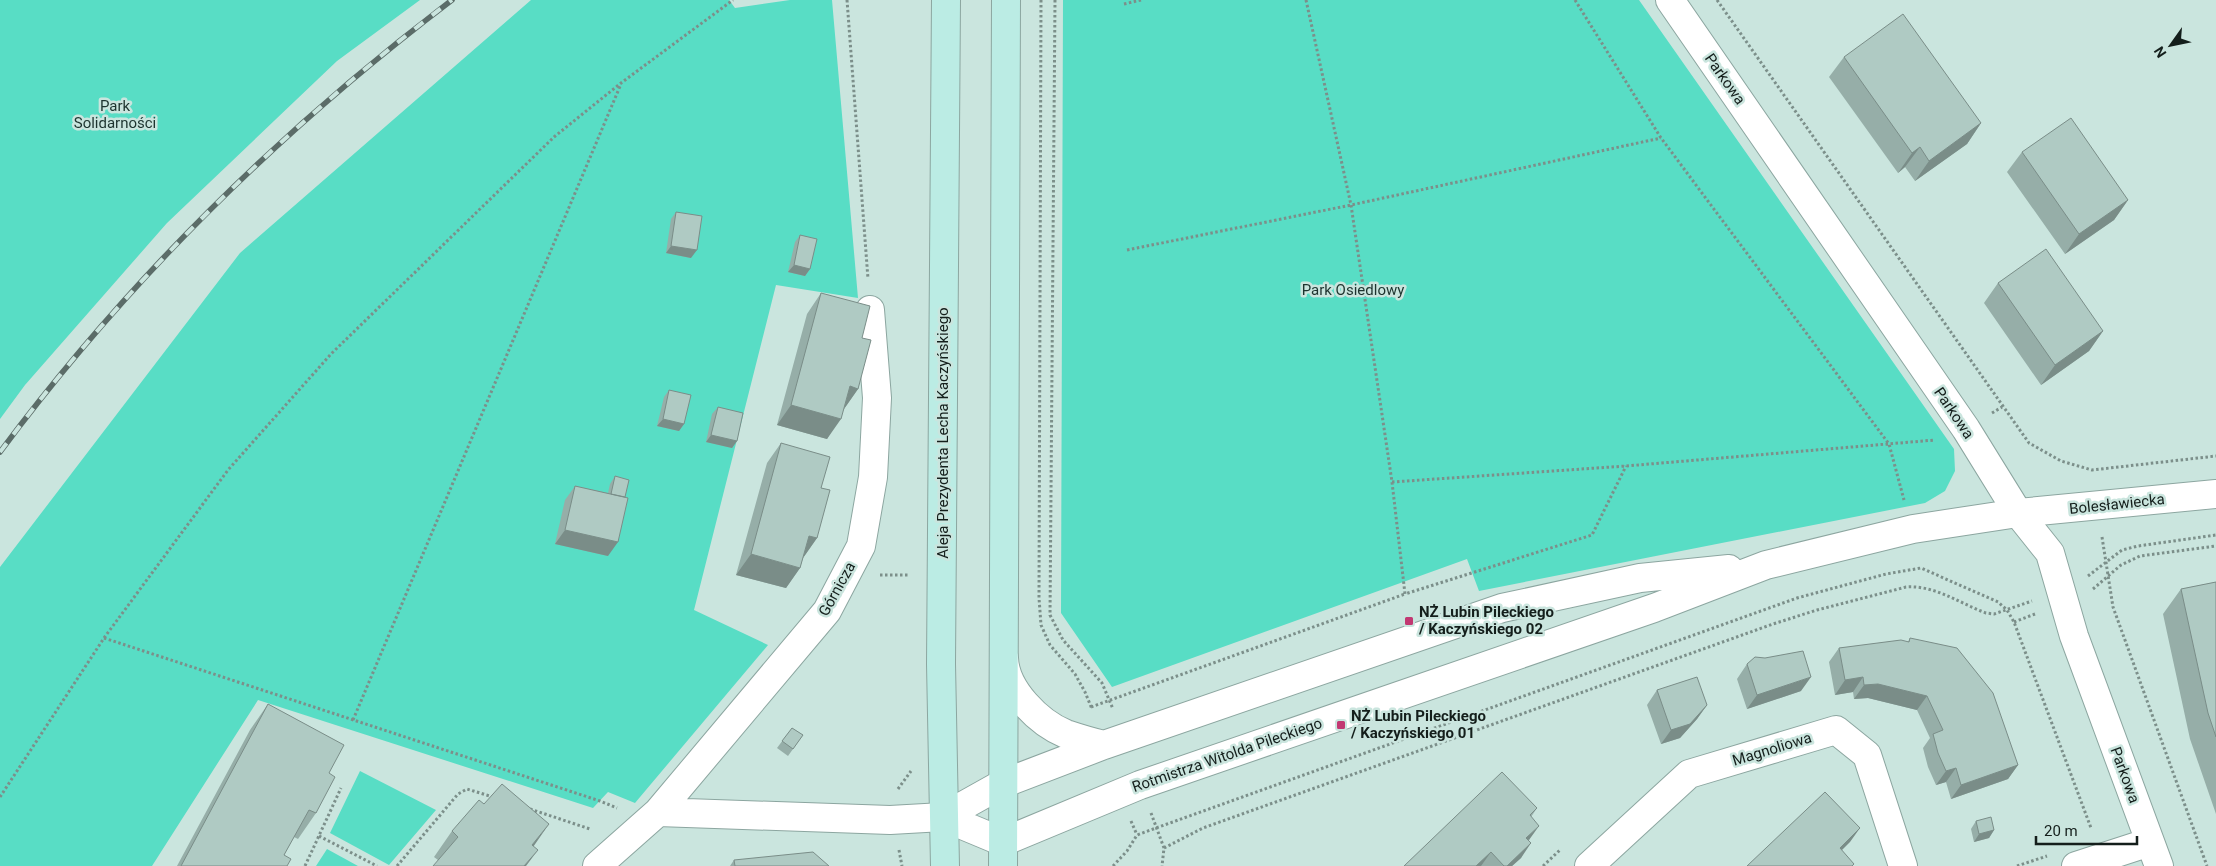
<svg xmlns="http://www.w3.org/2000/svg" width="2216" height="866" viewBox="0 0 2216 866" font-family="Roboto,sans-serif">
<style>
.green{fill:#58ddc5}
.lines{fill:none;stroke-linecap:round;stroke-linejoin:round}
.minor-casing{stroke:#8ca6a0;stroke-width:30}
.tertiary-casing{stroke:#8ca6a0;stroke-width:30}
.secondary-casing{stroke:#8ca6a0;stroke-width:30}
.path{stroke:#7c8f8a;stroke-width:3;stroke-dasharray:2.5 2.5;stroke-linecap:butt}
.minor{stroke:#fff;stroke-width:28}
.tertiary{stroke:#fff;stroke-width:28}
.secondary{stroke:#bbece4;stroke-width:28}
.rail-casing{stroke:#5b6c68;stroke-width:5.5}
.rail{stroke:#cae5de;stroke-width:4;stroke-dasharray:11;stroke-linecap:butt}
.wall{fill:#96aea8}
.shaded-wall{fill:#7a8d88}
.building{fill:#afcac3;stroke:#7a8d88}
.poi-dot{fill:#c23872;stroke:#cae5de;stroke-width:2}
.labels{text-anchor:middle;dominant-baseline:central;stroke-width:5;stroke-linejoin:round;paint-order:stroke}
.street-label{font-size:15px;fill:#141e1b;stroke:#cae5de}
.park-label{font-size:15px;fill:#1d342f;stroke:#cae5de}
.poi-label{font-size:15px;font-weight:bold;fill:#141e1b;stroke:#cae5de;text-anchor:start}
</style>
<rect width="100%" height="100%" fill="#cae5de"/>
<path class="green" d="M0 0H420L337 61 167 223 25 385 0 419Z
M531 0H729L735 8 790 0H832L858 298 776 285 694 610 768 645 635 803 608 792 593 808 258 700 152 866H0V567L240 253Z
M1063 0H1639L1954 449 1955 471 1945 491 1925 503 1479 591 1467 559 1112 687 1061 613Z
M360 771 436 810 389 865 330 833Z
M327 849 358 866H316Z"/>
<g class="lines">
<defs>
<path id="minor" d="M1670 0 1966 429 2018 513 2050 553 2074 636 2159 866
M658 812 827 611 861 546 873 477 877 398 870 310
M597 866 658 812 890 820 943 817
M1589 866 1689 774 1836 730 1867 755 1903 866
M2076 866 2150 842"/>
<path id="tertiary" d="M1004 658C1005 690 1039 723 1066 734 1078 738 1091 742 1104 745
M943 817 1003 842 1140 785 1654 608 1766 565 1913 529 2018 513 2216 494
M943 817 1002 784 1104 745 1502 608 1640 578 1729 569"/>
<path id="secondary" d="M945 866 941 664 946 0
M1003 866 1006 0"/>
</defs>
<use href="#minor" class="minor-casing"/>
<use href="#tertiary" class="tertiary-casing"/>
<use href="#secondary" class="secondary-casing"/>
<path class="path" d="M847 0 868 279
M1041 0 1039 598 1041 625 1050 645 1075 674 1085 692 1092 709
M1055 0 1050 615 1063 640 1102 683 1113 709
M1306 0 1351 205 1392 482 1405 594 1592 535 1626 466
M1575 0 1661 138 1889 444 1904 500
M1717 0 2029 443 2061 461 2092 470 2216 456
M1124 4 1141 0
M1127 250 1351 205 1661 138
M1992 413 2002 407
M1392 482 1626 466 1935 440
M2102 537 2113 607 2207 866
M880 575H910
M2088 576 2122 550 2138 546 2216 535
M2093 589 2121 565 2140 556 2216 546
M2014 622 2035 614
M104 638 600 801 617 808
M1091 707 1405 594
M353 720 621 84
M898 789 911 771
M0 797 104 638 228 470 331 354 554 137 621 83 733 0
M530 809 590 829
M1151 813 1164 848 1162 866
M1131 821 1137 835
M319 836 377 866
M1164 848 1203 828 1773 624 1817 610 1906 587C1935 585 1959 603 1986 613L1994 614 2032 601
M899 850 902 866
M305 866 341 788
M397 866 458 794 467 789 493 797
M1113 866 1127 851 1137 835 1156 828 1797 598 1886 574 1921 568 1998 602 2007 610 2014 622 2091 828
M1543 866 1561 849
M2017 866 2047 856"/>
<use href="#minor" class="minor"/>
<use href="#tertiary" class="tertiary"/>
<use href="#secondary" class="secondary"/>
<defs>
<path id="rail" d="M0 452C128 280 282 129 452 0"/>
</defs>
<use href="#rail" class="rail-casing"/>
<use href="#rail" class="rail"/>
</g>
<path class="wall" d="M1844 57 1981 123 1967 144 1915 181 1905 167 1898 173 1829 77Z
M2022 152 2128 200 2114 220 2065 254 2007 172Z
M676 212 691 258 666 253 671 219Z
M800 235 810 269 805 276 788 272 795 242Z
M1998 283 2103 331 2089 351 2041 385 1984 303Z
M821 293 862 338 858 389 844 409 827 439 777 425 807 314Z
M669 390 684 424 679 431 657 426 664 397Z
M718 407 737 441 732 448 706 442 712 414Z
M781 443 821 488 817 538 803 558 800 568 786 588 736 575 767 463Z
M615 476 608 556 555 544 565 500 575 486 608 493 610 484Z
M2216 582V814L2190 739 2163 614 2181 589Z
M1910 638 2018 765 2008 779 1951 799 1946 782 1936 785 1928 767 1923 748 1930 738 1917 710 1868 698 1854 699 1853 692 1835 695 1829 662 1839 648 1908 642Z
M1747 664 1801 691 1747 709 1737 679Z
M1657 690 1707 705 1697 719 1680 738 1661 744 1647 705Z
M268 704 329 773 316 813 298 839 294 837 284 855 287 866H177L250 730Z
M792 728 803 735 788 756 777 748Z
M1537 808 1531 817 1529 841 1521 858 1512 866H1404Z
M1976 821 1994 830 1989 838 1974 842 1971 829Z
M452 831 533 847 438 860 434 857Z
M734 860 829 866H730Z"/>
<path class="shaded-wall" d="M1981 123 1967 144 1915 181 1929 161Z
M1920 147 1905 167 1898 173 1912 153Z
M2128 200 2114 220 2065 254 2079 234Z
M671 246 697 250 691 258 666 253Z
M794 265 810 269 805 276 788 272Z
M2103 331 2089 351 2041 385 2055 365Z
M850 386 858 389 844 409Z
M791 405 841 419 827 439 777 425Z
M663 419 684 424 679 431 657 426Z
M711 435 737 441 732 448 706 442Z
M565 530 618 542 608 556 555 544Z
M809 536 817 538 803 558Z
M751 554 800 568 786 588 736 575Z
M1811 677 1801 691 1747 709 1757 695Z
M1863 677 1853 692 1835 695 1845 680Z
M1878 684 1927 696 1917 710 1868 698 1854 699 1864 685Z
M1707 705 1697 719 1680 738 1661 744 1671 730Z
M2018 765 2008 779 1951 799 1961 785Z
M1956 768 1946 782 1936 785 1946 771Z
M549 824 531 850 532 845Z
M1539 826 1529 840 1526 838Z
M1860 828 1850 842 1830 862 1840 848Z
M1994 830 1989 838 1974 842 1979 834Z
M1531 843 1521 858 1512 866H1507Z
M538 850 526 866H524Z
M1491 852 1481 866H1476Z"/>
<path class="building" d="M1903 14 1981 123 1929 161 1920 147 1912 153 1844 57Z
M2071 118 2128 200 2079 234 2022 152Z
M676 212 702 216 697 250 671 246Z
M800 235 817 239 810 269 794 265Z
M2046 249 2103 331 2055 365 1998 283Z
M821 293 870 306 862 338 871 340 858 389 850 386 841 419 791 405Z
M669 390 691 395 684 424 663 419Z
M718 407 743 413 737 441 711 435Z
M781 443 830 457 821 488 830 490 817 538 809 536 800 568 751 554Z
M615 476 629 480 625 497 611 494Z
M575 486 628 498 618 542 565 530Z
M2216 582V737L2208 713 2181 589Z
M1910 638 1957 648 1993 693 2018 765 1961 785 1956 768 1946 771 1938 753 1933 734 1943 730 1927 696 1878 684 1864 685 1863 677 1845 680 1839 648 1901 640 1909 642Z
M1803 651 1811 677 1757 695 1747 664 1755 657 1765 658Z
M1697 677 1707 705 1690 724 1671 730 1657 690Z
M268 704 344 745 329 773 335 777 316 813 309 810 284 855 291 859 287 866H181Z
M792 728 803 735 793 749 782 741Z
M1502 772 1537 808 1530 815 1539 826 1526 838 1531 843 1507 866H1504L1491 852 1476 866H1404Z
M502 784 549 824 532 845 538 850 524 866H433L458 837 452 831 479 800 484 804Z
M1825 792 1860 828 1840 848 1854 864 1852 866H1747Z
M1991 817 1994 830 1979 834 1976 821Z
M813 852 829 866H735L734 860Z"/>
<g class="poi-dot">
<rect x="1404" y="616" width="10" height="10" rx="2.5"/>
<rect x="1336" y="720" width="10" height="10" rx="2.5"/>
</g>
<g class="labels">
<g class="street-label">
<text transform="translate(1725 79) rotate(55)">Parkowa</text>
<text transform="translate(1954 413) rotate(56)">Parkowa</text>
<text transform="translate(943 433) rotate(-90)">Aleja Prezydenta Lecha Kaczyńskiego</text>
<text transform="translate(2117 504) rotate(-6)">Bolesławiecka</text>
<text transform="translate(837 589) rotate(-61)">Górnicza</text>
<text transform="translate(1772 749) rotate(-17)">Magnoliowa</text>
<text transform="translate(1227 755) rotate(-19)">Rotmistrza Witolda Pileckiego</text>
<text transform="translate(2125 775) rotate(70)">Parkowa</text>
</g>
<g class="park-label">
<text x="115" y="106">Park<tspan x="115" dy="17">Solidarności</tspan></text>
<text x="1353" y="290">Park Osiedlowy</text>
</g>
<g class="poi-label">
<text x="1419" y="612">NŻ Lubin Pileckiego<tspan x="1419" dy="17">/ Kaczyńskiego 02</tspan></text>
<text x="1351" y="716">NŻ Lubin Pileckiego<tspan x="1351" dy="17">/ Kaczyńskiego 01</tspan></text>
</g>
</g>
<g transform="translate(2171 45) rotate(237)" stroke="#cae5de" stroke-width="4" paint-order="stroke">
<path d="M0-4L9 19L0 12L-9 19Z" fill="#141e1b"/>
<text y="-8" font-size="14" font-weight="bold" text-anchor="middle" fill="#141e1b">N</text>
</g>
<path d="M2036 836v8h101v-8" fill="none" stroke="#141e1b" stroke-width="2.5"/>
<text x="2044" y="836" font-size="15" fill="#141e1b" stroke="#cae5de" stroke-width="4" paint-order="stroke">20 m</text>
</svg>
